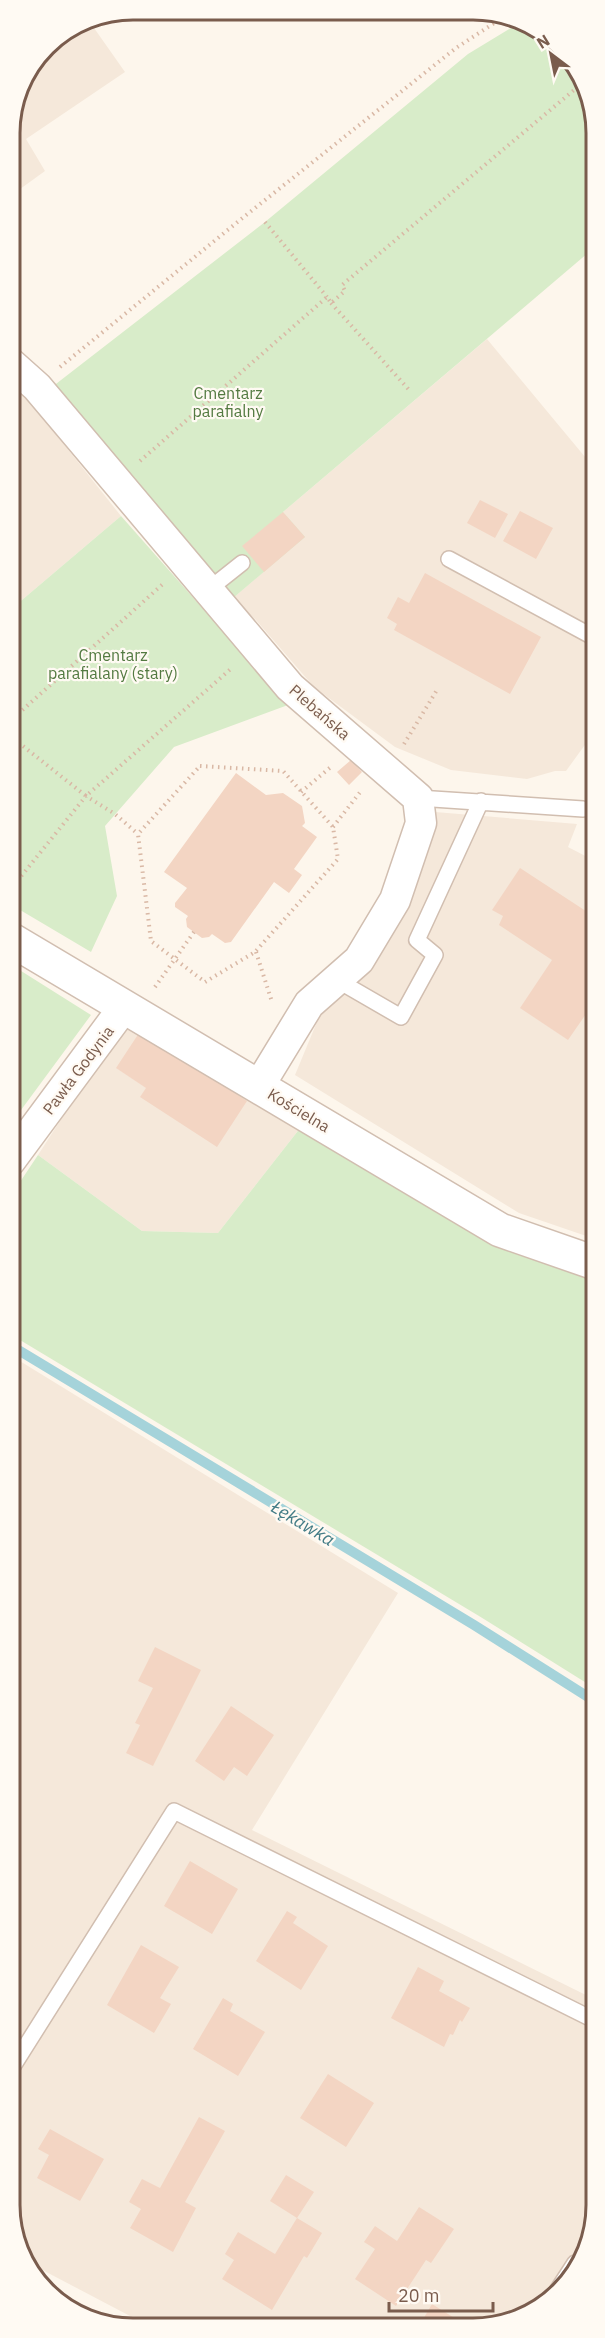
<svg xmlns="http://www.w3.org/2000/svg" width="605" height="2338" viewBox="0 0 605 2338" font-family="'IBM Plex Sans',sans-serif">
<style>
.residential{fill:#f5e8da}
.green{fill:#d8ecc9}
.lines{fill:none;stroke-linecap:round;stroke-linejoin:round}
.stream{stroke:#a5d3da;stroke-width:10}
.building{fill:#f3d5c3}
.service-casing{stroke:#d1beb0;stroke-width:18}
.minor-casing{stroke:#d1beb0;stroke-width:33}
.tertiary-casing{stroke:#d1beb0;stroke-width:36}
.path{stroke:#d9b8a5;stroke-width:4;stroke-dasharray:1.5 4.5;stroke-linecap:butt}
.service{stroke:#fff;stroke-width:15}
.minor{stroke:#fff;stroke-width:30}
.tertiary{stroke:#fff;stroke-width:33}
.labels{text-anchor:middle;dominant-baseline:central;stroke-width:4.5;stroke-linejoin:round;paint-order:stroke}
.park-label{font-size:16px;fill:#537a41;stroke:#fffaf3}
.street-label{font-size:16px;fill:#7a5c4d;stroke:#fffaf3}
.water-label{font-size:18px;font-style:italic;fill:#437c86;stroke:#fffaf3}
.rim{fill:none;stroke:#7a5c4d;stroke-width:3}
</style>
<rect width="100%" height="100%" fill="#fdf6ec"/>
<path class="residential" d="M87 18 125 72 26 139 45 171 9 197V125L19 85 45 45Z
M487 339 595 469V731L566 771H555L527 779 451 770 395 747 314 687 255 619 232 599 304 537 283 512Z
M9 382 27 398 121 516 9 611Z
M435 812 577 824 568 847 595 861V1239L519 1213 295 1075 319 1017 366 969Z
M126 1019 301 1127 218 1233 142 1231 38 1155Z
M10 1355 398 1593 252 1830 596 2000V2213L565 2287 527 2316 489 2328 151 2327 31 2264 10 2222Z"/>
<path class="green" d="M519 23 560 45 595 116V247L283 512 305 537 232 599 128 471 52 387 265 222 468 54Z
M121 516 288 705 174 747 105 826 117 896 91 952 10 904 9 611Z
M10 964 91 1015 10 1125Z
M301 1127 496 1246 595 1280 596 1689 479 1616 10 1334V1197L38 1155 142 1231 218 1233Z"/>
<g class="lines">
<path class="stream" d="M10 1345 474 1625 596 1702"/>
</g>
<path class="building" d="M480 500 508 514 495 538 467 523Z
M520 511 553 528 536 559 503 541Z
M283 512 305 537 264 572 242 546Z
M425 573 541 637 510 694 394 630 397 624 387 618 398 597 409 603Z
M351 760 362 772 349 785 337 772Z
M236 773 266 795 283 793 302 806 305 823 302 826 317 837 294 869 302 875 289 893 274 882 231 942 225 943 212 934 209 937 202 938 187 927 186 919 188 916 175 907V903L187 888 164 872Z
M520 868 595 917V1001L568 1040 520 1008 552 960 499 925 503 916 492 910Z
M141 1030 247 1101 217 1147 140 1097 146 1088 116 1068Z
M155 1647 201 1670 153 1766 126 1753 140 1725 135 1723 153 1688 138 1681Z
M231 1706 274 1735 247 1776 234 1767 224 1781 195 1761Z
M190 1861 238 1889 212 1934 164 1906Z
M287 1911 297 1917 293 1923 328 1946 301 1990 256 1961Z
M141 1945 179 1967 160 1998 171 2004 154 2033 107 2005Z
M418 1967 444 1981 439 1991 470 2008 462 2022 460 2020 453 2035 450 2034 444 2047 391 2018Z
M223 1998 233 2004 230 2011 265 2032 238 2076 193 2049Z
M328 2074 374 2103 346 2147 300 2118Z
M199 2117 225 2131 185 2202 196 2208 173 2252 130 2228 141 2209 129 2202 142 2179 160 2188Z
M50 2129 104 2159 80 2201 37 2178 49 2155 38 2149Z
M286 2175 314 2192 297 2218 270 2201Z
M419 2207 454 2229 431 2263 426 2260 396 2306 355 2279 375 2249 364 2242 375 2226 397 2241Z
M297 2218 322 2233 307 2258 304 2256 272 2310 222 2279 234 2260 225 2254 238 2232 275 2254Z
M432 2304 464 2324 462 2328H418Z"/>
<g class="lines">
<defs>
<path id="service" d="M449 559 595 638
M208 590 242 563
M418 798 583 809
M337 980 401 1017 435 955 417 940 481 801
M10 2071 174 1811 588 2017
M553 2297 575 2263"/>
<path id="minor" d="M9 362 37 387 290 687 418 798 421 823 395 900 359 960 309 1004 259 1086
M10 1161 124 1007"/>
<path id="tertiary" d="M10 939 500 1230 595 1263"/>
</defs>
<use href="#service" class="service-casing"/>
<use href="#minor" class="minor-casing"/>
<use href="#tertiary" class="tertiary-casing"/>
<path class="path" d="M265 222 327 297
M331 303 411 392
M60 367 240 220 456 48 505 16
M140 461 327 297 331 303 345 291 342 285 580 85
M9 722 163 584
M9 735 86 796 233 667
M404 744 437 690
M200 766 283 771 333 827 338 859 255 952 205 982 151 941 138 834Z
M301 792 332 766
M333 827 361 791
M10 890 86 796 115 814 138 834
M256 952 272 1002
M155 987 194 932"/>
<use href="#service" class="service"/>
<use href="#minor" class="minor"/>
<use href="#tertiary" class="tertiary"/>
</g>
<g class="labels">
<g class="park-label">
<text x="228" y="393">Cmentarz<tspan x="228" dy="18">parafialny</tspan></text>
<text x="113" y="655">Cmentarz<tspan x="113" dy="18">parafialany (stary)</tspan></text>
</g>
<g class="street-label">
<text transform="translate(320 712) rotate(41)">Plebańska</text>
<text transform="translate(78 1070) rotate(-53)">Pawła Godynia</text>
<text transform="translate(299 1110) rotate(31)">Kościelna</text>
</g>
<g class="water-label">
<text transform="translate(303 1523) rotate(31)">Łękawka</text>
</g>
</g>
<path d="M0 0H605V2338H0ZM133 20H473A113 113 0 0 1 586 133V2205A113 113 0 0 1 473 2318H133A113 113 0 0 1 20 2205V133A113 113 0 0 1 133 20Z" fill="#fffaf3" fill-rule="evenodd"/>
<path class="rim" d="M133 20H473A113 113 0 0 1 586 133V2205A113 113 0 0 1 473 2318H133A113 113 0 0 1 20 2205V133A113 113 0 0 1 133 20Z"/>
<g transform="translate(551 54) rotate(328)" stroke="#fffaf3" stroke-width="4.5" paint-order="stroke">
<path d="M0-4.5L10 22L0 15L-10 22Z" fill="#7a5c4d"/>
<text y="-9" font-size="16" font-weight="bold" text-anchor="middle" fill="#7a5c4d">N</text>
</g>
<path d="M389 2302v9h104v-9" fill="none" stroke="#7a5c4d" stroke-width="3"/>
<text x="398" y="2302" font-size="18" fill="#7a5c4d" stroke="#fffaf3" stroke-width="4.5" paint-order="stroke">20 m</text>
</svg>
